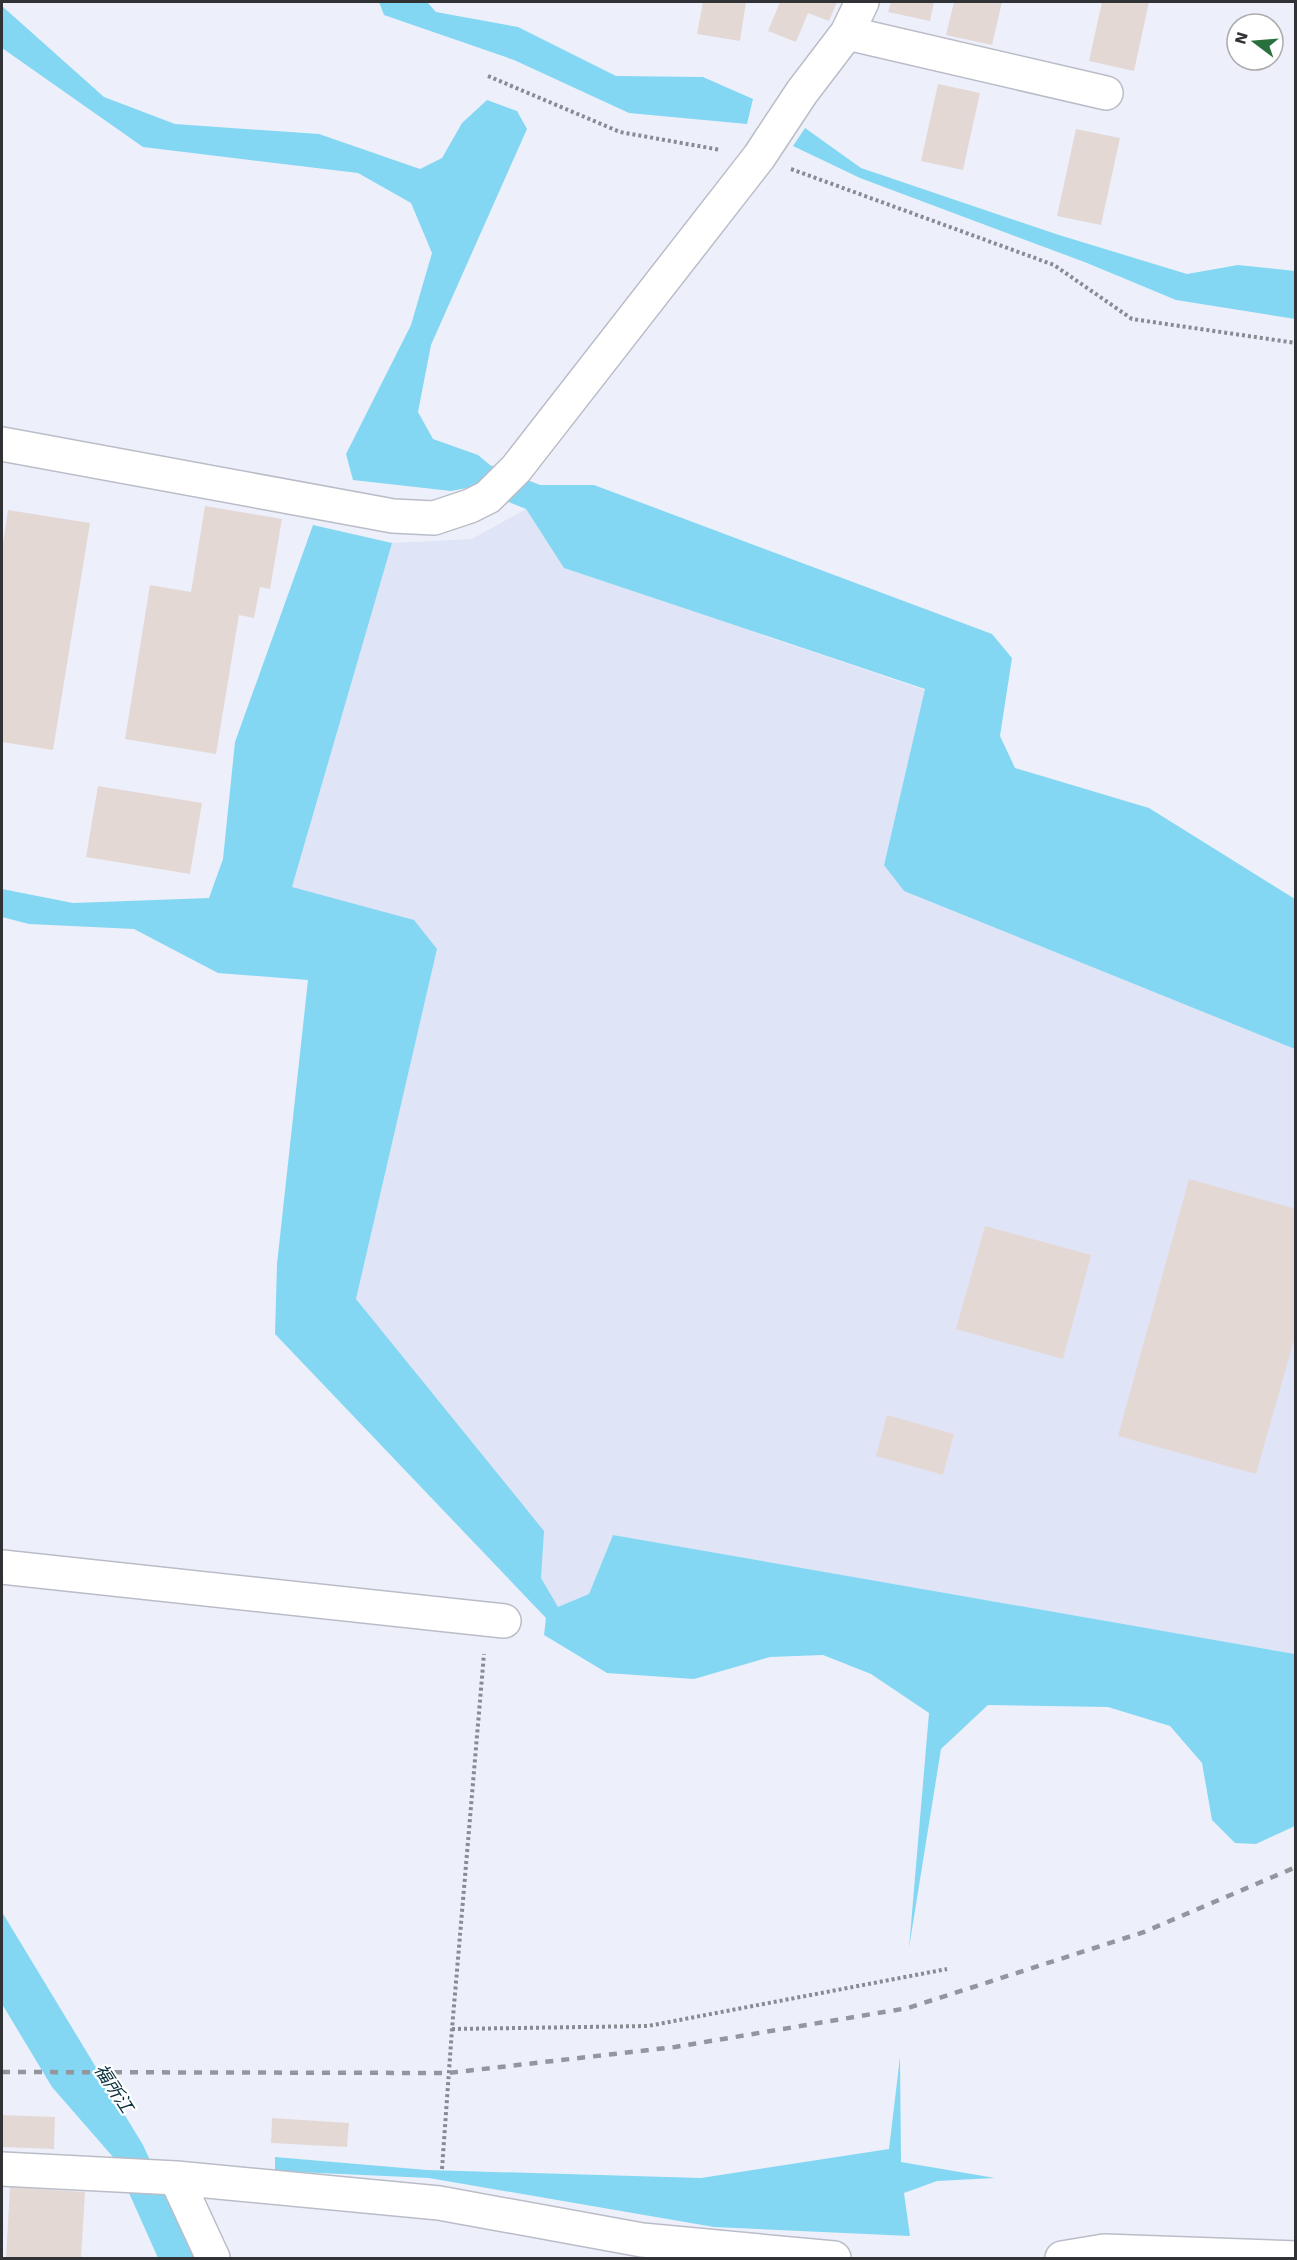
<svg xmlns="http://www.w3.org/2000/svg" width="1297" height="2260" viewBox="0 0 1297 2260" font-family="'Work Sans','Noto Sans JP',sans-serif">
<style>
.built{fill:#dfe4f6}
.water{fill:#84d7f3}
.building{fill:#e4d8d5}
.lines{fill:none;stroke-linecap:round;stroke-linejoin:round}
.street-casing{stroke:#babdc7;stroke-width:36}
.path{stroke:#898b92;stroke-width:4;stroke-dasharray:3 3;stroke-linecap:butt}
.street{stroke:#fff;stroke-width:33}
.rail{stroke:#94969e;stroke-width:4.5;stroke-dasharray:8 8;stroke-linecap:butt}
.labels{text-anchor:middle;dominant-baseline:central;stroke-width:4.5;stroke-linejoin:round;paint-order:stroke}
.water-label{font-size:18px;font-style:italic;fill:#07303c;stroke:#fff}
</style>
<rect width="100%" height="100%" fill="#edf0fb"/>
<path class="built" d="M526 509 564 568 925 690 884 864 904 891 1295 1049V1654L613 1535 589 1594 558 1608 541 1578 543 1531 356 1299 437 949 292 887 392 543 472 539Z"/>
<path class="water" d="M379 2H427L436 12 518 27 616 76 703 77 753 99 747 124 629 113 514 60 384 15Z
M2 6 104 97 175 124 319 134 420 169 442 158 462 123 487 100 517 111 527 129 431 345 418 412 433 439 478 455 490 465 540 485H594L992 634 1012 658 1000 736 1015 768 1149 808 1295 899V1049L904 891 884 865 925 689 564 568 526 509 472 487 451 491 353 480 346 454 411 325 432 253 411 203 358 173 143 147 2 48Z
M805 128 861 168 1059 235 1187 274 1238 265 1295 271V319L1176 300 1087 263 860 178 793 146Z
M313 525 392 543 292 887 414 920 437 949 356 1299 544 1531 541 1578 558 1607 589 1594 613 1535 1295 1654V1826L1256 1844 1235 1843 1212 1820 1202 1763 1170 1726 1108 1707 988 1705 941 1749 909 1948 929 1713 871 1674 823 1655 770 1657 694 1679 607 1673 544 1635 546 1618 275 1334 277 1264 308 980 218 973 134 929 29 924 2 917V889L73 903 209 898 223 859 235 742Z
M2 1912 143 2145 195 2258H158L113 2157 52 2087 2 2004Z
M900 2057 901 2162 995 2178 937 2181 904 2193 910 2236 714 2227 429 2178 275 2171V2157L427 2170 701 2178 889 2149Z"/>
<path class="building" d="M703 2H746L740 41 697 34Z
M780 2H837L829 21 808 13 796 42 768 31Z
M891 2H934L930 21 888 12Z
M954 2H1002L992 45 946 35Z
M1102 2H1149L1134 71 1089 61Z
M938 84 980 93 963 170 921 161Z
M1076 129 1120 138 1101 225 1057 216Z
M205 506 282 519 270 589 260 587 254 618 239 615 216 754 125 739 150 585 191 592Z
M8 510 90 523 53 750 2 742V550Z
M98 786 202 803 190 874 86 857Z
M1189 1179 1296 1209V1333L1256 1474 1118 1436Z
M985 1226 1091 1255 1063 1359 956 1329Z
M887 1415 954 1434 943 1475 876 1456Z
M2 2115 55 2117 54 2149 2 2147Z
M272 2118 349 2123 347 2147 271 2143Z
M10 2187 85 2192 81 2258H6Z"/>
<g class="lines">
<defs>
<path id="street" d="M847 33 1106 93
M2 444 393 516 434 518 470 506 488 497 516 469 759 157 802 92 847 33 862 2
M2 1567 504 1621
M2 2169 176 2178 439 2203 642 2240 834 2258
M176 2178 213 2258
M1062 2258 1104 2251 1296 2258"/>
</defs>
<use href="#street" class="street-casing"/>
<path class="path" d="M488 76 620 132 721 150
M791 169 1054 265 1132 319 1296 343
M452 2029 648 2026 947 1969
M442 2169 452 2029 484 1654"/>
<use href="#street" class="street"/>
<path class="rail" d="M2 2072 448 2073 675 2047 908 2008 1144 1932 1296 1867"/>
</g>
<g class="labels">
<g class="water-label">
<text transform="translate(114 2088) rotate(57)">福所江</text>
</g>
</g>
<rect width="1297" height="2260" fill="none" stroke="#313236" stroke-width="6"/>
<g transform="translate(1255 42) rotate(286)"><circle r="28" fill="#ffffff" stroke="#adadaf" stroke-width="1.5"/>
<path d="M0-4.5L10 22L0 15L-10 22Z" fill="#28713e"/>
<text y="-9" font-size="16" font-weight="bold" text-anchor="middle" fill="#313236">N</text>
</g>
</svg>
